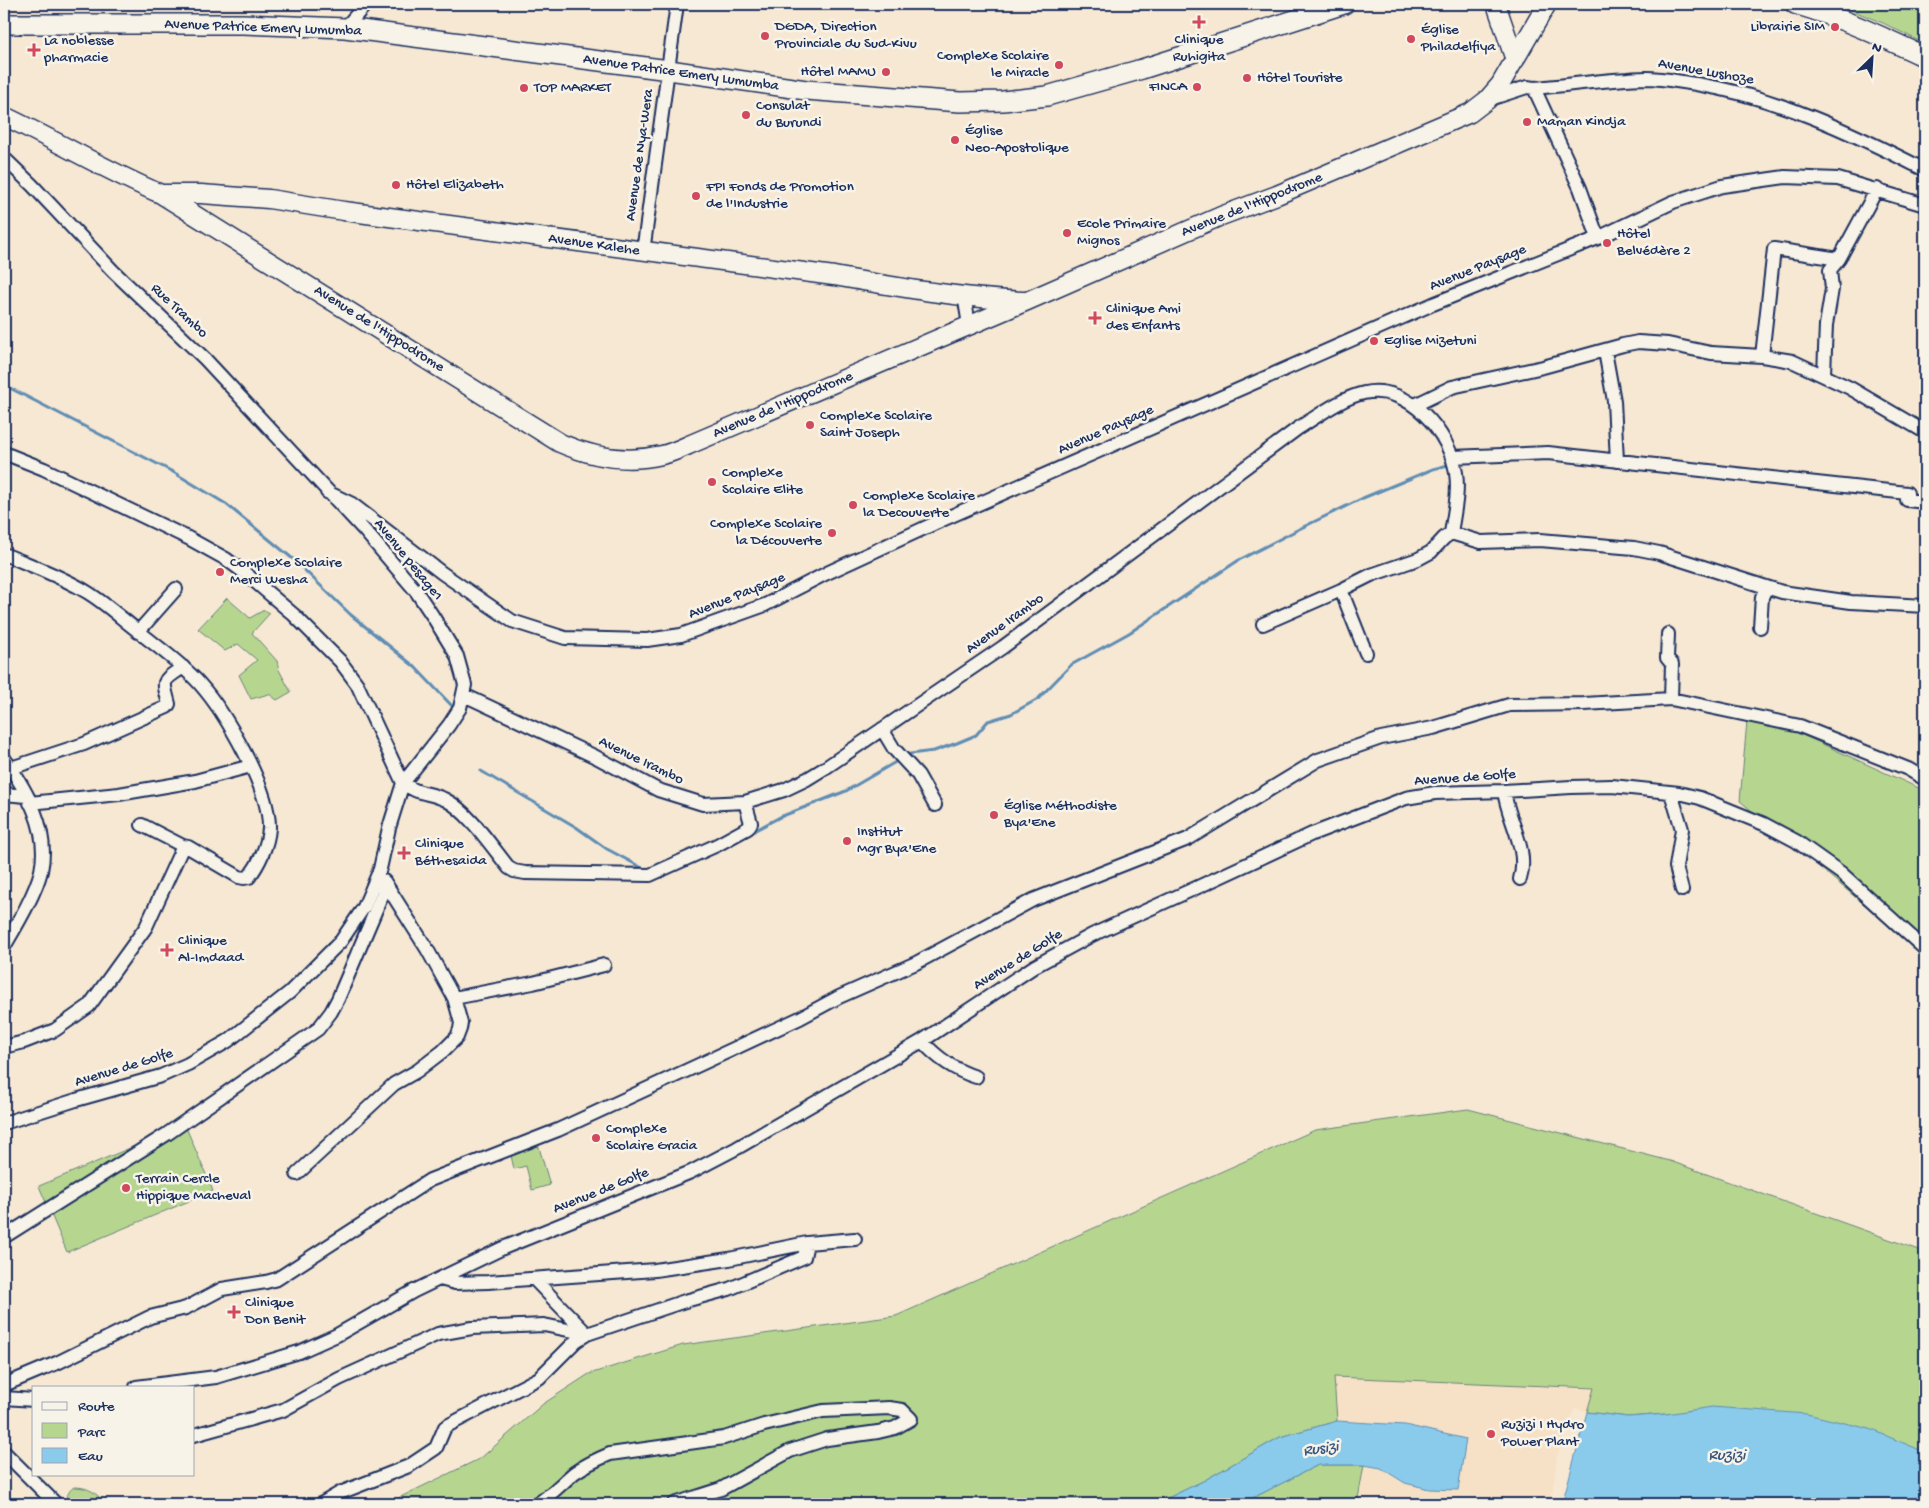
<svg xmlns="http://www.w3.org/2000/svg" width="1929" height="1508" viewBox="0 0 1929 1508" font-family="'Gochi Hand',sans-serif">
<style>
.built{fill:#f7e1c6}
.green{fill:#b6d690;stroke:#688277}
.water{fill:#8acbeb;stroke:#5e8db3}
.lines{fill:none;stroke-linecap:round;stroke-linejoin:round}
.stream{stroke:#5e8db3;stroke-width:3}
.street-casing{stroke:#1b2f5e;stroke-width:16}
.secondary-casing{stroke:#1b2f5e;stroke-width:21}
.primary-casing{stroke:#1b2f5e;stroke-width:22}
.street{stroke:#f7f3e8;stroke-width:12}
.secondary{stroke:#f7f3e8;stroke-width:18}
.primary{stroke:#f7f3e8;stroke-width:19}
.poi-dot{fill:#d1495b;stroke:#f7f3e8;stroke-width:2}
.labels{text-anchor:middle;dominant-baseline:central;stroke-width:5;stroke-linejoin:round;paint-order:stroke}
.poi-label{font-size:15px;fill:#1b2f5e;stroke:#f7f3e8;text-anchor:start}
.street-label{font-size:15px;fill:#1b2f5e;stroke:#f7f3e8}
.water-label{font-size:16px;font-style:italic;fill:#375681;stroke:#f7f3e8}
</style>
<rect width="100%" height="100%" fill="#f7e8d4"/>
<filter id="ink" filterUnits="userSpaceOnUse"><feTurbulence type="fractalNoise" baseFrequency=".02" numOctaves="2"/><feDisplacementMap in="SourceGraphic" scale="10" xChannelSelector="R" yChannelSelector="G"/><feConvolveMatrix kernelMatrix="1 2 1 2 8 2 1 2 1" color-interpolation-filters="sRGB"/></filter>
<g filter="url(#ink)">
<path class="built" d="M1334 1377 1595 1389 1587 1412 1575 1408 1557 1457 1551 1504H1357L1364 1465 1381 1468 1405 1483 1458 1490 1465 1439 1405 1425 1337 1421Z"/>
<path class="green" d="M1836 4H1925V44L1883 23Z
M227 598 250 618 264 610 270 613 252 633 277 661 279 670 291 692 277 700 269 694 251 699 239 675 257 660 238 644 225 651 198 629Z
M1747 721 1794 731 1925 791V959L1866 906 1740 801Z
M1468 1109 1670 1161 1925 1252V1452L1901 1444 1666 1414 1628 1417 1587 1412 1594 1388 1334 1377 1337 1421 1280 1437 1205 1480 1170 1497 1145 1504H386L481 1458 543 1404 589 1374 683 1345 896 1316 1315 1130Z
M185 1125 213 1191 67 1252 39 1186Z
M538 1144 550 1185 532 1190 526 1166 514 1169 510 1151Z
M1318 1465H1364L1357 1504H1241Z
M74 1487C89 1487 97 1493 105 1504H67C66 1497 68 1491 74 1487Z"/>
<path class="water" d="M1712 1407 1807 1414 1870 1429 1925 1452V1504H1562L1587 1412 1628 1417 1666 1414Z
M1337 1421 1405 1425 1466 1439 1458 1490 1429 1489 1405 1483 1381 1468 1364 1465H1318L1241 1504H1145L1170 1497 1205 1480 1280 1437Z"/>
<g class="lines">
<path class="stream" d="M4 385 173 472 226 504 293 559 351 615 415 667 453 707
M910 754 934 751 957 743 976 735 988 721 1011 714 1038 699 1071 665 1129 633 1239 560 1299 529 1363 498 1433 469 1448 465
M481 771 576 827 607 849 646 870
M750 833 780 817 846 791 899 760"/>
<defs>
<path id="street" d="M345 28 366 4
M1534 88 1580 188 1598 238
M1487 100 1527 87 1534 88C1571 85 1609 79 1647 78 1663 78 1680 82 1696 84 1777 97 1853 133 1925 170
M4 158 32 185 113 271 205 359 365 531 416 591 432 615 457 656 465 685 460 708 449 725 403 783 389 828 380 869 364 907 341 941 290 992 228 1041 188 1064 161 1076 76 1100 4 1123
M643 252 677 4
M964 295 969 325
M1605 351 1614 401 1617 461
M1762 356 1774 249 1839 259 1877 189
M1824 374 1826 325 1832 289 1830 270 1839 259
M1415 405 1452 387 1543 367 1623 345 1638 342 1668 344 1711 353 1762 356 1792 361 1850 388 1925 432
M4 453 44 469 188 538 226 559 245 573 294 615 340 661 357 684 403 783C418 795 430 792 446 800 469 812 492 847 509 868L514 871 525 873 650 875 717 845 748 828 751 823 745 802
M1452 457 1548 453 1907 493V500L1925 502
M327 492 352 504 442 573 512 621 565 638 647 640 681 635 765 605 827 573 942 520 1433 304 1598 238 1673 202 1722 186 1785 177 1838 179 1925 205
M4 554C32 566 61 576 87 592 105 603 121 618 138 631 159 648 181 663 199 683 225 712 270 789 269 828 268 845 259 864 249 877L244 878 239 877 188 847 183 846 146 927 89 1006 55 1030 24 1042 4 1047
M1341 590 1366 653
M1263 624 1341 590 1371 575 1418 559 1431 552 1444 538 1451 533 1481 542 1540 540 1634 548 1659 553 1782 592 1851 602 1925 606
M1760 627 1762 597 1766 588
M138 632 176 589
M1668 634 1667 658 1672 664 1671 699
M464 695 596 757 658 790 703 804 745 802 784 790 807 779 825 768 1003 647 1297 429C1318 416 1341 398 1364 393 1408 383 1450 433 1456 473 1459 493 1454 513 1451 533
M882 729 894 749 918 775 935 805
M4 758C27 791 50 830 41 871 35 895 16 926 4 947
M11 768 84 744 167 707 169 704C162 678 162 682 183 667
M1504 791C1508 821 1529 849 1520 879
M1671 793 1682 829 1676 867 1682 890
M4 794 26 796
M30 803 119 794 195 781 251 766
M142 825 183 846
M454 998 533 983 604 965
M922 1041C937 1058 954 1070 976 1077
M297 1174 394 1084 417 1071 443 1051 457 1037 460 1029 461 1023 454 998 427 949 384 881
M4 1237 167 1134 318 1029 331 1012 338 999 383 893 385 884
M440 1279 455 1283 488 1282 655 1270 729 1259 807 1243 855 1239
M534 1279 587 1334
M4 1385 59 1362 150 1317 186 1308 222 1289 266 1282 277 1279 430 1180 558 1130 729 1051 800 1018 839 997 916 963 1033 900 1188 839 1318 760 1381 738 1433 728 1509 705 1584 704 1671 699 1800 726 1908 769 1925 779
M136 1387 216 1377 299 1352 337 1335 414 1291 503 1248 691 1172 737 1148 922 1041 1035 966 1092 935 1198 887 1312 834 1406 798 1435 793 1504 791 1571 787 1612 786 1679 793 1700 798 1764 824 1796 841 1841 873 1925 949
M4 1398 34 1400
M194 1435 283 1410 339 1379 438 1334 472 1328 544 1325 587 1334
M4 1452 56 1504
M321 1504 340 1493 409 1466 436 1448 445 1427 539 1378 576 1341 587 1334 685 1301 729 1289 804 1257 807 1243
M537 1504C551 1495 562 1483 574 1473 585 1465 598 1459 610 1454L724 1438 764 1425 823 1411 889 1408 902 1410 911 1419 895 1428 878 1432 827 1439 790 1451 721 1489 674 1504"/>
<path id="secondary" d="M1496 4 1515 60
M4 116C57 141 107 171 161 194L560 443C592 457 627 463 662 455 672 453 682 448 691 444L1027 301 1221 216 1277 195 1470 113 1487 100 1500 85 1547 4
M161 194H201L269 199 344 211 834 276C896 287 960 298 1023 301"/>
<path id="primary" d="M1795 4C1840 17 1883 37 1925 57
M4 24H243L345 28 669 70 806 90 960 102 1003 101 1047 96 1142 69 1344 4"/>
</defs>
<use href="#street" class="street-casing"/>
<use href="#secondary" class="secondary-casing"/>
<use href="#primary" class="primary-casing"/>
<use href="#street" class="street"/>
<use href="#secondary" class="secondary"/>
<use href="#primary" class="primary"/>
</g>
</g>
<g class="poi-dot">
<path d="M1196.5 14.5h5v5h5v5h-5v5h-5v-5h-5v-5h5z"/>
<circle cx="1835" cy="27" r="5"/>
<circle cx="765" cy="36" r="5"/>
<circle cx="1411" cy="39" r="5"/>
<path d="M31.5 42.5h5v5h5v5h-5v5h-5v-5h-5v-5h5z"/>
<circle cx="1059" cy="65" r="5"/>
<circle cx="886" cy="72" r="5"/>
<circle cx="1247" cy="78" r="5"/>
<circle cx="1197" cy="87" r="5"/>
<circle cx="524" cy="88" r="5"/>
<circle cx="746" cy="115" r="5"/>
<circle cx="1527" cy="122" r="5"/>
<circle cx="955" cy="140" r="5"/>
<circle cx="396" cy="185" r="5"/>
<circle cx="696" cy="196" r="5"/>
<circle cx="1067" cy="233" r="5"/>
<circle cx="1607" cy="243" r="5"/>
<path d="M1092.5 310.5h5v5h5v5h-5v5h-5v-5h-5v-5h5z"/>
<circle cx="1374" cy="341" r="5"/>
<circle cx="810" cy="425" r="5"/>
<circle cx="712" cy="482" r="5"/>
<circle cx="853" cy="505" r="5"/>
<circle cx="832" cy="533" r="5"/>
<circle cx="220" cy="572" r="5"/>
<circle cx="994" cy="815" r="5"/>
<circle cx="847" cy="841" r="5"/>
<path d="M401.5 845.5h5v5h5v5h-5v5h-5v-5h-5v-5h5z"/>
<path d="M164.5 942.5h5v5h5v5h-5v5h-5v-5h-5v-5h5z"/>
<circle cx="596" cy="1138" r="5"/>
<circle cx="126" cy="1188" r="5"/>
<path d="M231.5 1304.5h5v5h5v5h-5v5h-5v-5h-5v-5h5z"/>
<circle cx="1491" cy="1434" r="5"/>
</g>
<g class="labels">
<g class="poi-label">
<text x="775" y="27">DGDA, Direction<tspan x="775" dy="17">Provinciale du Sud-Kivu</tspan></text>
<text x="1825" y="27" text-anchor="end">Librairie SIM</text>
<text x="1421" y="30">Église<tspan x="1421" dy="17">Philadelfiya</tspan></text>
<text x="1199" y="40" text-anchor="middle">Clinique<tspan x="1199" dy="17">Ruhigita</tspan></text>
<text x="44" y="41">La noblesse<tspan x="44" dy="17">pharmacie</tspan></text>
<text x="1049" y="56" text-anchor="end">Complexe Scolaire<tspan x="1049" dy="17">le Miracle</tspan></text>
<text x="876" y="72" text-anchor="end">Hôtel MAMU</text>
<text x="1257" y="78">Hôtel Touriste</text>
<text x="1187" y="87" text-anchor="end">FINCA</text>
<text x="534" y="88">TOP MARKET</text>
<text x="756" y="106">Consulat<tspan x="756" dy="17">du Burundi</tspan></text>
<text x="1537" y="122">Maman Kindja</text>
<text x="965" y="131">Église<tspan x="965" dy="17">Neo-Apostolique</tspan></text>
<text x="406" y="185">Hôtel Elizabeth</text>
<text x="706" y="187">FPI Fonds de Promotion<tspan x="706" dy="17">de l'Industrie</tspan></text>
<text x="1077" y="224">Ecole Primaire<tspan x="1077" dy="17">Mignos</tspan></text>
<text x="1617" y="234">Hôtel<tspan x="1617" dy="17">Belvédère 2</tspan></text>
<text x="1106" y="309">Clinique Ami<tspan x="1106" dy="17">des Enfants</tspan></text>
<text x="1384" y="341">Eglise Mizetuni</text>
<text x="820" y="416">Complexe Scolaire<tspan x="820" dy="17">Saint Joseph</tspan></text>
<text x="722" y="473">Complexe<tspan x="722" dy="17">Scolaire Elite</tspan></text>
<text x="863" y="496">Complexe Scolaire<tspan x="863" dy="17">la Decouverte</tspan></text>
<text x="822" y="524" text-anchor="end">Complexe Scolaire<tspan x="822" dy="17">la Découverte</tspan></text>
<text x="230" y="563">Complexe Scolaire<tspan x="230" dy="17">Merci Wesha</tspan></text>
<text x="1004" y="806">Église Méthodiste<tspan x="1004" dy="17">Bya'Ene</tspan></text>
<text x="857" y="832">Institut<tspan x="857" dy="17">Mgr Bya'Ene</tspan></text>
<text x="415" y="844">Clinique<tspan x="415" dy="17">Béthesaida</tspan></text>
<text x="178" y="941">Clinique<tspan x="178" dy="17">Al-Imdaad</tspan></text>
<text x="606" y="1129">Complexe<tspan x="606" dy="17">Scolaire Gracia</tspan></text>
<text x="136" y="1179">Terrain Cercle<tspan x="136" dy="17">Hippique Macheval</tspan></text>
<text x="245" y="1303">Clinique<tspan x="245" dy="17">Don Benit</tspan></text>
<text x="1501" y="1425">Ruzizi I Hydro<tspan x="1501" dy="17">Power Plant</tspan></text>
</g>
<g class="street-label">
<text transform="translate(263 28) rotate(2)">Avenue Patrice Emery Lumumba</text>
<text transform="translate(1706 72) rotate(10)">Avenue Lushoze</text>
<text transform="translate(681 73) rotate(8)">Avenue Patrice Emery Lumumba</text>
<text transform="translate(640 155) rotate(-82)">Avenue de Nya-Wera</text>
<text transform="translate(1252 205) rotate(-22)">Avenue de l'Hippodrome</text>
<text transform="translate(594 245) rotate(8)">Avenue Kalehe</text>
<text transform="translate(1478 268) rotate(-22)">Avenue Paysage</text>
<text transform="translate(179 311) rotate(43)">Rue Trambo</text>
<text transform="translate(379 329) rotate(32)">Avenue de l'Hippodrome</text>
<text transform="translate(783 405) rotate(-23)">Avenue de l'Hippodrome</text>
<text transform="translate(1106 430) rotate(-24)">Avenue Paysage</text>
<text transform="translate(408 560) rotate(51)">Avenue pesage1</text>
<text transform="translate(737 596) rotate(-22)">Avenue Paysage</text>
<text transform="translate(1005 624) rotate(-36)">Avenue Irambo</text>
<text transform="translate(641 761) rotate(26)">Avenue Irambo</text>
<text transform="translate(1465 778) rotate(-4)">Avenue de Golfe</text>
<text transform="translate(1018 960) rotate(-32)">Avenue de Golfe</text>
<text transform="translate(124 1068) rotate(-17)">Avenue de Golfe</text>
<text transform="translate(601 1191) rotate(-22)">Avenue de Golfe</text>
</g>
<g class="water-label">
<text transform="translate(1321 1450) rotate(-8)">Rusizi</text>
<text x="1727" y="1456">Ruzizi</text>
</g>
</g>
<rect width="1929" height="1508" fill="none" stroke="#f7f3e8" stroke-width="20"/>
<rect x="10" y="10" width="1909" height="1488" fill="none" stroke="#1b2f5e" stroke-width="2" filter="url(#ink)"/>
<rect x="32" y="1386" width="162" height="90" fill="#f7f3e8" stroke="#9fa5b1"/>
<rect x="42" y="1402" width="25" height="8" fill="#f7f3e8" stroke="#9fa5b1"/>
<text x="78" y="1410" font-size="15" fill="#1b2f5e">Route</text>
<rect x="42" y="1423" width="25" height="15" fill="#b6d690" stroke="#9fa5b1"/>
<text x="78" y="1436" font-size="15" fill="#1b2f5e">Parc</text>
<rect x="42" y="1448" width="25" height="15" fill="#8acbeb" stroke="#9fa5b1"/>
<text x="78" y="1460" font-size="15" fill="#1b2f5e">Eau</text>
<g transform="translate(1872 58) rotate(25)" stroke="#f7f3e8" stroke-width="4" paint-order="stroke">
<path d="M0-4L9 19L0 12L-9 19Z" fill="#1b2f5e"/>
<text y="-8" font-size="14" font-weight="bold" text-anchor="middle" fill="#1b2f5e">N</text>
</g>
</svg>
